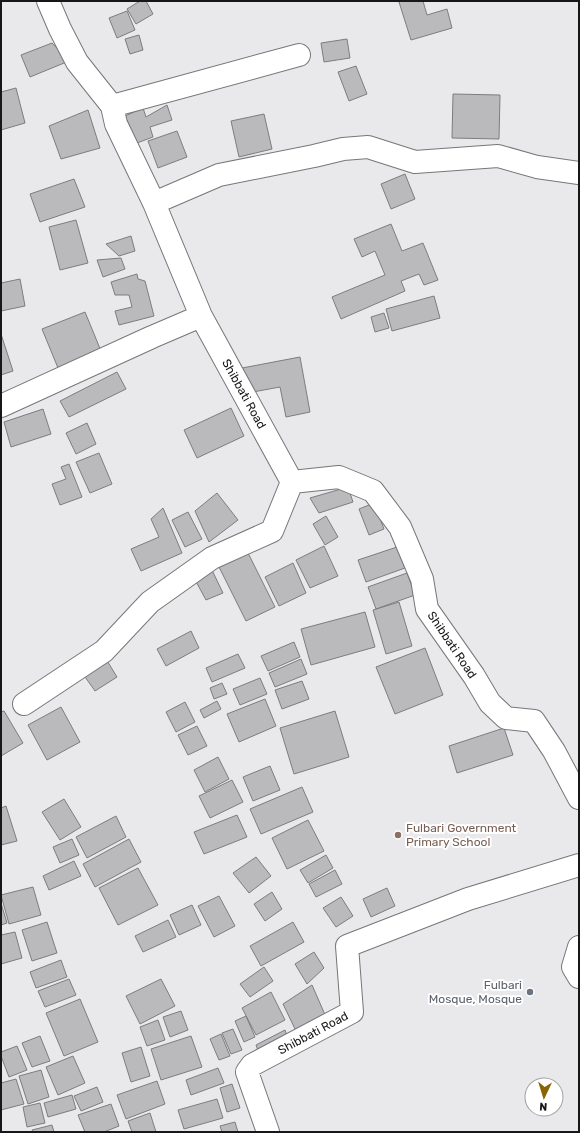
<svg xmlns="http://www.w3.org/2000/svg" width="580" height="1133" viewBox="0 0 580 1133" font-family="Rubik,sans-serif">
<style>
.building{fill:#bab9bc;stroke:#7d7c7f}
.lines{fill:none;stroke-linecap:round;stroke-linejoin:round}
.minor-casing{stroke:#777679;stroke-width:24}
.minor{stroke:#fff;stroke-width:22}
.education-dot{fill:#8d6e63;stroke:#fff;stroke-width:1.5}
.worship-dot{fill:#6b7280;stroke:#fff;stroke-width:1.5}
.labels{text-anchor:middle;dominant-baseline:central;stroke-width:4;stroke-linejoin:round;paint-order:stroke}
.street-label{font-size:12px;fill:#181718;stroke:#fff}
.education-label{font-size:12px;fill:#785e54;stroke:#fff;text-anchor:start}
.worship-label{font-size:12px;fill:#5b616d;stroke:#fff;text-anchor:end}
</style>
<rect width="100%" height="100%" fill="#e9e8eb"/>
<path class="building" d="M140 1H146L153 14 136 24 127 9Z
M402 1H423L427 15 447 9 452 28 411 40 399 2Z
M127 11 135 30 117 38 109 18Z
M139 35 143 50 130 54 125 39Z
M347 39 350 58 324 62 321 43Z
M52 43 69 61 30 77 21 55Z
M356 66 367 94 349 101 338 72Z
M16 88 25 123 1 130V92Z
M453 94 500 95 499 139 452 138Z
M167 105 172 120 150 127 153 137 137 143 125 116 143 108 146 117Z
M88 110 100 148 61 159 49 126Z
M264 114 272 149 239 157 231 121Z
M177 131 187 157 158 168 148 141Z
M405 174 415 199 391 209 381 184Z
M74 179 85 207 40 222 30 194Z
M76 220 88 263 60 270 49 227Z
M391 224 402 251 423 243 438 280 424 285 419 274 401 281 405 291 341 319 332 297 385 275 375 251 362 257 354 239Z
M131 236 135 251 119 256 106 244Z
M121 258 125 269 103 277 97 260Z
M137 274 138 279 145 281 154 316 119 325 115 311 132 307 129 295H115L111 282Z
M20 279 25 306 1 311V283Z
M434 296 440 318 392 331 386 309Z
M85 312 101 351 58 368 42 329Z
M384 313 389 328 375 332 371 317Z
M1 334 13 371 1 375Z
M300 357 310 412 286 417 280 387 242 394 237 369Z
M117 372 126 389 69 417 60 401Z
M231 408 244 436 197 458 184 430Z
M43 409 51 434 11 447 4 422Z
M87 423 96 444 76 454 66 433Z
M99 453 112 484 90 493 76 462Z
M69 464 82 497 60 505 52 484 66 479 61 467Z
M348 487 353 502 319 513 310 498Z
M217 493 238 520 209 542 195 511Z
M374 503 384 529 369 535 359 509Z
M163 508 182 553 141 571 131 549 159 537 151 519Z
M188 512 202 539 185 547 172 520Z
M326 516 338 537 325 545 313 524Z
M324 546 338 576 310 588 296 560Z
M397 547 405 568 366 582 358 560Z
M246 549 275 607 246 621 217 563Z
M293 563 306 593 279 606 265 577Z
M210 566 223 593 206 600 193 576Z
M407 573 415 595 376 609 368 587Z
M399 602 412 646 386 654 373 610Z
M365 612 375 647 311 665 301 629Z
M191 631 199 648 166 666 157 649Z
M294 642 300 657 268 671 261 656Z
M425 648 443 695 395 714 376 667Z
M238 654 245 668 212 682 206 668Z
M106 659 117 677 95 691 83 674Z
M301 659 307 674 275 687 269 673Z
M260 678 267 694 240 705 233 689Z
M302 681 309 699 282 709 275 690Z
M222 683 227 694 214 699 210 688Z
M265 699 276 726 239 742 227 714Z
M217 701 221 709 204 718 200 710Z
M185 702 195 722 176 732 166 712Z
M61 707 80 742 47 760 28 725Z
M4 711 23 743 1 756V712Z
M335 711 349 757 294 774 280 728Z
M197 726 207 746 188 755 178 735Z
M504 728 513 755 457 773 449 746Z
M218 757 229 779 205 792 194 770Z
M270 766 280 790 253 801 243 777Z
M232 780 243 802 210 818 199 796Z
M302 787 313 812 261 834 250 809Z
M64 799 81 827 60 840 42 812Z
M6 806 17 841 1 845V808Z
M237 815 247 837 204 854 194 832Z
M116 816 126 837 87 858 76 837Z
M308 820 324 851 287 869 272 838Z
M72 839 79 855 60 863 53 847Z
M129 839 141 862 95 887 83 864Z
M326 855 333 868 308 883 300 870Z
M256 857 271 876 249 893 233 873Z
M74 861 81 876 49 890 43 876Z
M138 868 158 905 118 925 99 888Z
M335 870 342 884 316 897 309 884Z
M33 887 41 915 9 924 1 895Z
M387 888 395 906 371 917 363 899Z
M272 892 282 909 265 921 254 904Z
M219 896 235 926 214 937 198 906Z
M341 897 353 916 336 927 323 908Z
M1 903 7 923 1 925Z
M192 905 201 925 179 935 170 915Z
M168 920 176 937 143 952 135 936Z
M47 922 57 953 32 961 22 930Z
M293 922 304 942 261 966 250 946Z
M15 932 22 958 1 964V935Z
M314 952 324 968 307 984 295 964Z
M61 960 67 977 36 988 30 972Z
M264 967 273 981 250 997 240 984Z
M69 979 76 995 45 1007 38 991Z
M161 979 175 1006 140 1024 126 996Z
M312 985 326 1017 297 1033 283 1004Z
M271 992 285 1020 256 1035 242 1008Z
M80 999 98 1042 64 1056 46 1013Z
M181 1011 188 1030 170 1037 163 1017Z
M246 1016 255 1037 244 1042 235 1021Z
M158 1020 165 1040 147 1046 140 1027Z
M233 1029 242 1050 231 1054 222 1033Z
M285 1030 288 1039 259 1053 256 1045Z
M221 1034 230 1056 219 1060 210 1039Z
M40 1036 50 1061 32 1067 22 1043Z
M191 1036 202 1067 161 1080 151 1049Z
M17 1046 27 1070 9 1077 1 1056V1052Z
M141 1047 150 1076 131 1082 122 1053Z
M73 1056 85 1083 58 1095 46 1067Z
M218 1068 224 1083 191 1095 186 1080Z
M41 1070 49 1097 28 1104 19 1076Z
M16 1079 24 1104 1 1110V1083Z
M157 1081 165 1104 126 1119 117 1095Z
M232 1084 240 1108 227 1112 220 1088Z
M97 1087 103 1102 81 1111 74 1096Z
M72 1095 76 1109 48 1117 44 1103Z
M217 1099 223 1118 184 1129 178 1110Z
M40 1103 45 1123 27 1127 23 1107Z
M111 1104 119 1126 104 1132H85L78 1115Z
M150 1113 156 1132H132L128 1121Z
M235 1122 238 1132H222L220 1126Z
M52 1125 54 1132H33L32 1130Z"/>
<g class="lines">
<defs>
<path id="minor" d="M48 1 60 29 77 62 112 106 116 124 154 203 201 316 292 482 339 477 373 491 400 527 422 579 427 609 474 676 490 703 506 718 534 721 554 751 579 798
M112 106 299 55
M154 203 219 175 314 156 343 149 368 147 415 162 498 156 537 167 579 173
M1 406 152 337 201 316
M24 704 104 651 150 602 212 558 272 531 292 482
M579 947 573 967 579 977
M268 1132 247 1072 252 1065 352 1012 347 946 468 899 579 865"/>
</defs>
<use href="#minor" class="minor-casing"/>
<use href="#minor" class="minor"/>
</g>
<circle class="education-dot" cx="398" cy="835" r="4"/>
<circle class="worship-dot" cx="530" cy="992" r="4"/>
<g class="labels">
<g class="street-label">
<text transform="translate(244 394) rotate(61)">Shibbati Road</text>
<text transform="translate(452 645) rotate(56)">Shibbati Road</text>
<text transform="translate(313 1033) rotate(-28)">Shibbati Road</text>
</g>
<g class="education-label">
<text x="406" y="828">Fulbari Government<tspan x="406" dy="14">Primary School</tspan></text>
</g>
<g class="worship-label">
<text x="522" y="985">Fulbari<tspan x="522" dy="14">Mosque, Mosque</tspan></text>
</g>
</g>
<rect width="580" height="1133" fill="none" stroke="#181718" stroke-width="4"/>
<g transform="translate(544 1097) rotate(184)"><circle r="19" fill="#ffffff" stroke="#a3a2a3"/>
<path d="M0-3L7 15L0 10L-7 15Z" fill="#896603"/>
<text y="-6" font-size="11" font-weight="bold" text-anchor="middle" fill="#181718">N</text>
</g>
</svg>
